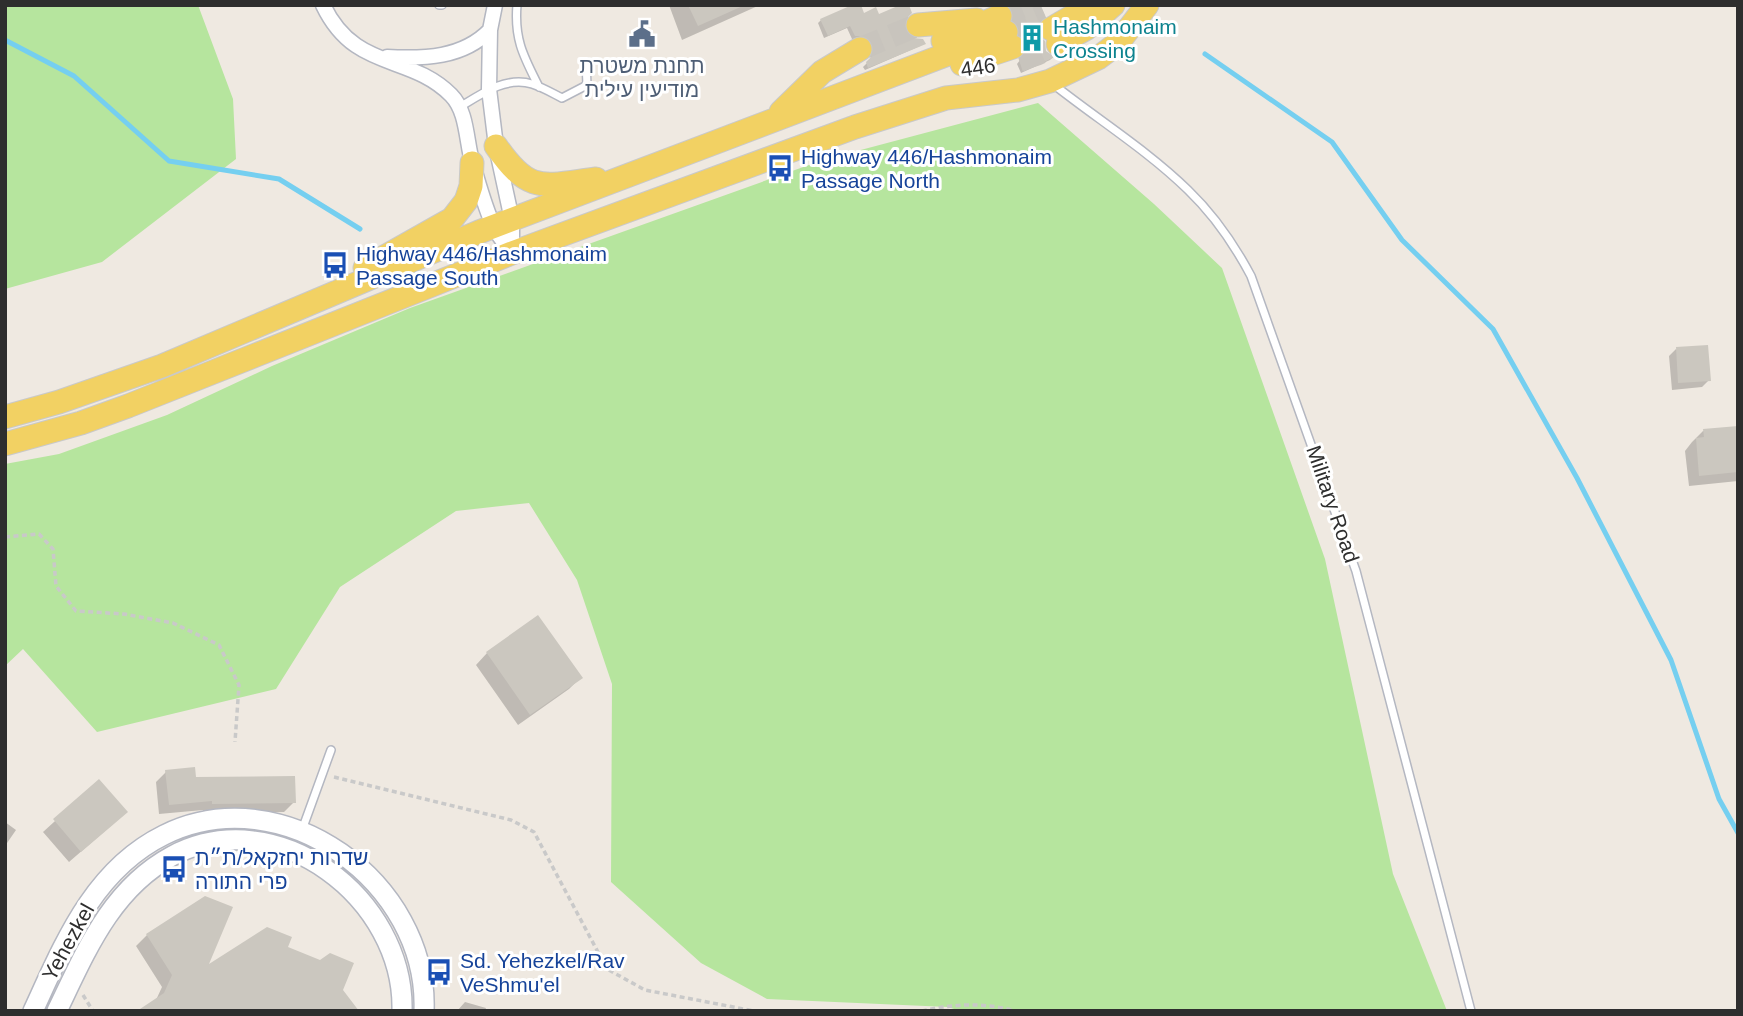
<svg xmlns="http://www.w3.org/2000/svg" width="1743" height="1016" viewBox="0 0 1743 1016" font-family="Helvetica,'Noto Sans Hebrew',sans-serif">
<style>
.green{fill:#b6e59e}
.shadow{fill:#0003}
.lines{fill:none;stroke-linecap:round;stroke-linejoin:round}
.stream{stroke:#75cff0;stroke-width:5}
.building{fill:#cbc7bf}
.primary-tunnel{stroke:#c8c4bd;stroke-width:23;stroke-dasharray:23 11;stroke-linecap:butt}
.lane-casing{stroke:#b4b7c1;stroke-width:10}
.street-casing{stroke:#b4b7c1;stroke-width:17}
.secondary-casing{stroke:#b4b7c1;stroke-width:22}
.primary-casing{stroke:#c9c9c9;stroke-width:25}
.path{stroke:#c9c9c9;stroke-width:3.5;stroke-dasharray:5 3.5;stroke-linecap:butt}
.lane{stroke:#fff;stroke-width:7}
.street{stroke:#fff;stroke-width:14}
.secondary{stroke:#fff;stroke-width:19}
.primary{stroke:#f2d163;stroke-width:23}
.labels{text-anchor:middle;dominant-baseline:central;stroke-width:6;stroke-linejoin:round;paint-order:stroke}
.culture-label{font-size:21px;fill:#0d838f;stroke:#fff;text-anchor:start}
.service-label{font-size:21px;fill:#4e5e75;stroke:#fff}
.street-label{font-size:21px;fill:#2e2e2e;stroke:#fff}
.transit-label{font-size:21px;fill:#164399;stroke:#fff;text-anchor:start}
</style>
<rect width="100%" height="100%" fill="#efe9e1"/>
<path class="green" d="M5 5H198L233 99 236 159 102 262 5 289Z
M1038 103 1154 204 1222 268 1325 559 1393 874 1447 1011H960L948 1007 767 999 701 963 611 882 612 684 577 580 529 503 456 511 340 587 276 689 97 732 23 649 5 666V464L59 454 167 415 272 366 410 308 823 160Z"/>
<path class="shadow" d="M669 5H760L682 40Z
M1003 5H1039L1035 30 1045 52 1052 58 1050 60 1021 73 1017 64 1024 55V47L1017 39 1016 30 1011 24 1010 13 1002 7Z
M863 15 903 19 905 33 920 46 865 70 863 67 870 60 872 52 869 44 863 39H852L847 28 824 38 818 23 821 20Z
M1676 349 1709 380 1702 387 1672 390 1669 356Z
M1738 428V481L1689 486 1685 451 1692 442 1703 431Z
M538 617 580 678 569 689 518 725 476 665 487 653Z
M166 772 195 779 294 802 284 812 203 813V810L159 814 156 782Z
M99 781 114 823 69 862 43 832Z
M5 822 16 830 5 846Z
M205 898V969L286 948 156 1000 162 987 136 946 147 935Z
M465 1002 486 1008 485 1011H457Z"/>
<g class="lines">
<path class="stream" d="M5 40 74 76 169 161 279 179 360 229
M1205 54 1332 142 1402 240 1493 329 1577 478 1671 660 1719 799 1738 833"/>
</g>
<path class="building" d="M688 5H745L698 26Z
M852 5H861L864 13 876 7 879 14 900 5H909L912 13 905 20 906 32 913 38 923 39 926 44 868 68 866 62 873 55 874 48 872 41 866 36H855L850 26 828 36 820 19Z
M1009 5H1040L1045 16 1039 23V35L1045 41 1046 51 1055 57 1024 71 1019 60 1026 50V43L1020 35 1019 28 1013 20V11Z
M1708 345 1711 381 1678 383 1676 347Z
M1738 426V472L1699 476 1696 438 1704 437 1703 429Z
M538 615 583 678 530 715 486 652Z
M195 767 196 777 295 776 296 803 212 804V801L169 805 165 770Z
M99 779 128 812 81 852 53 819Z
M205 896 233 907 209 964 267 927 292 937 288 947 320 960 330 953 354 963 343 990 359 1011H137L164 993 172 975 146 934Z"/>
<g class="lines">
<path class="primary-tunnel" d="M1000 16 1027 5
M1006 32 1045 15
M1013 47 1051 29
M860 49 918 25
M1019 60 1037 54 1058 44"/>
<defs>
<path id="lane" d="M439 5H442
M517 5C514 40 524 57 539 87
M1053 84C1097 119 1147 150 1188 190 1214 215 1234 244 1251 276L1356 571 1471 1011
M460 107C481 94 506 76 532 84 542 87 552 93 562 98L587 85 586 62
M302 830 331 750"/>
<path id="street" d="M323 5C355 72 409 53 451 95 468 112 466 143 473 165 479 185 485 208 494 227 498 236 506 245 512 253V220L496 146 489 89 490 30 495 5
M387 57C424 59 463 58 490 30"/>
<path id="secondary" d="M33 1011C64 944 93 870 164 835 283 776 429 883 424 1011
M57 1011C86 951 111 889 172 856 277 800 405 899 402 1011"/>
<path id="primary" d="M918 25 977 20
M1051 29 1092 5
M943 41 1000 16
M1058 44 1087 28 1113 5
M962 64 1013 47
M781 112 822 72 860 49
M496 146C529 194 542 186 596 179
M365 268 452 219 466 201 471 186 472 163
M5 417 59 402 162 366 479 232 1006 32
M5 444 81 423 128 406 512 253 855 127 946 98 1018 90 1050 81 1098 58 1118 43 1147 5"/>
</defs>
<use href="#lane" class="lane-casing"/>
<use href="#street" class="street-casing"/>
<use href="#secondary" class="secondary-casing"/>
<use href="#primary" class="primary-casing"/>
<path class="path" d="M5 537 39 534 53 549 56 586 76 611 124 614 173 623 219 645 239 685 235 742
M334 777 511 820 534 832 607 969 645 990 754 1011
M83 995 93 1011
M922 1011C952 1004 984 1002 1015 1011"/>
<use href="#lane" class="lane"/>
<use href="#street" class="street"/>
<use href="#secondary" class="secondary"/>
<use href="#primary" class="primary"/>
</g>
<defs>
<symbol id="civic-bare" viewBox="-9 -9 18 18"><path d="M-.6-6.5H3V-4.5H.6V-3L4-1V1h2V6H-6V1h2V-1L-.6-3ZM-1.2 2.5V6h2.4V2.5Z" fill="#5c6f8a" stroke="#fff" stroke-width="2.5" paint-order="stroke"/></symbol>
<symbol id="building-bare" viewBox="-9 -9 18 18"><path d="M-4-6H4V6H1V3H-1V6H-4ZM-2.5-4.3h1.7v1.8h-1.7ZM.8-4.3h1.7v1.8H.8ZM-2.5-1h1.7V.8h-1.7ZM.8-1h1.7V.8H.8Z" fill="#0f9aa8" stroke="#fff" stroke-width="2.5" paint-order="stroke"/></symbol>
<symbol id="bus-bare" viewBox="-9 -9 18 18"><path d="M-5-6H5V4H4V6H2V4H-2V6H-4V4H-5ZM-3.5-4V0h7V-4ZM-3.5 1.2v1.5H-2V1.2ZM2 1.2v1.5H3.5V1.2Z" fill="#1a4fb4" stroke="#fff" stroke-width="2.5" paint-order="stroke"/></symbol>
</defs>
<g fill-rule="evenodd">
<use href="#civic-bare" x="623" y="15" width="38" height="38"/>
<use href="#building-bare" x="1013" y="19" width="38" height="38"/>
<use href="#bus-bare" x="761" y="149" width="38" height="38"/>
<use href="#bus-bare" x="316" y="246" width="38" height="38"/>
<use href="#bus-bare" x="155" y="850" width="38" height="38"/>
<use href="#bus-bare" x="420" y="953" width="38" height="38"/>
</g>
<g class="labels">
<g class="culture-label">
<text x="1053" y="26">Hashmonaim<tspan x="1053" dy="24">Crossing</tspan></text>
</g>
<g class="service-label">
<text x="642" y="65">תחנת משטרת<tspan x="642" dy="24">מודיעין עילית</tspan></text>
</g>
<g class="street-label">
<text transform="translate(978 67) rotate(-8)">446</text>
<text transform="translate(1333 504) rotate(71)">Military Road</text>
<text transform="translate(68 942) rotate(-61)">Yehezkel</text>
</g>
<g class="transit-label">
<text x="801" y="156">Highway 446/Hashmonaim<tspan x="801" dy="24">Passage North</tspan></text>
<text x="356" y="253">Highway 446/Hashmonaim<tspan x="356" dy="24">Passage South</tspan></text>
<text x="195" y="857">שדרות יחזקאל/ת״ת<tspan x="195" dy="24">פרי התורה</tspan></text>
<text x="460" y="960">Sd. Yehezkel/Rav<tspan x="460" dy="24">VeShmu'el</tspan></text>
</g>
</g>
<rect width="1743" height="1016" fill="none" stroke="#2e2e2e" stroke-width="14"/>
</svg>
